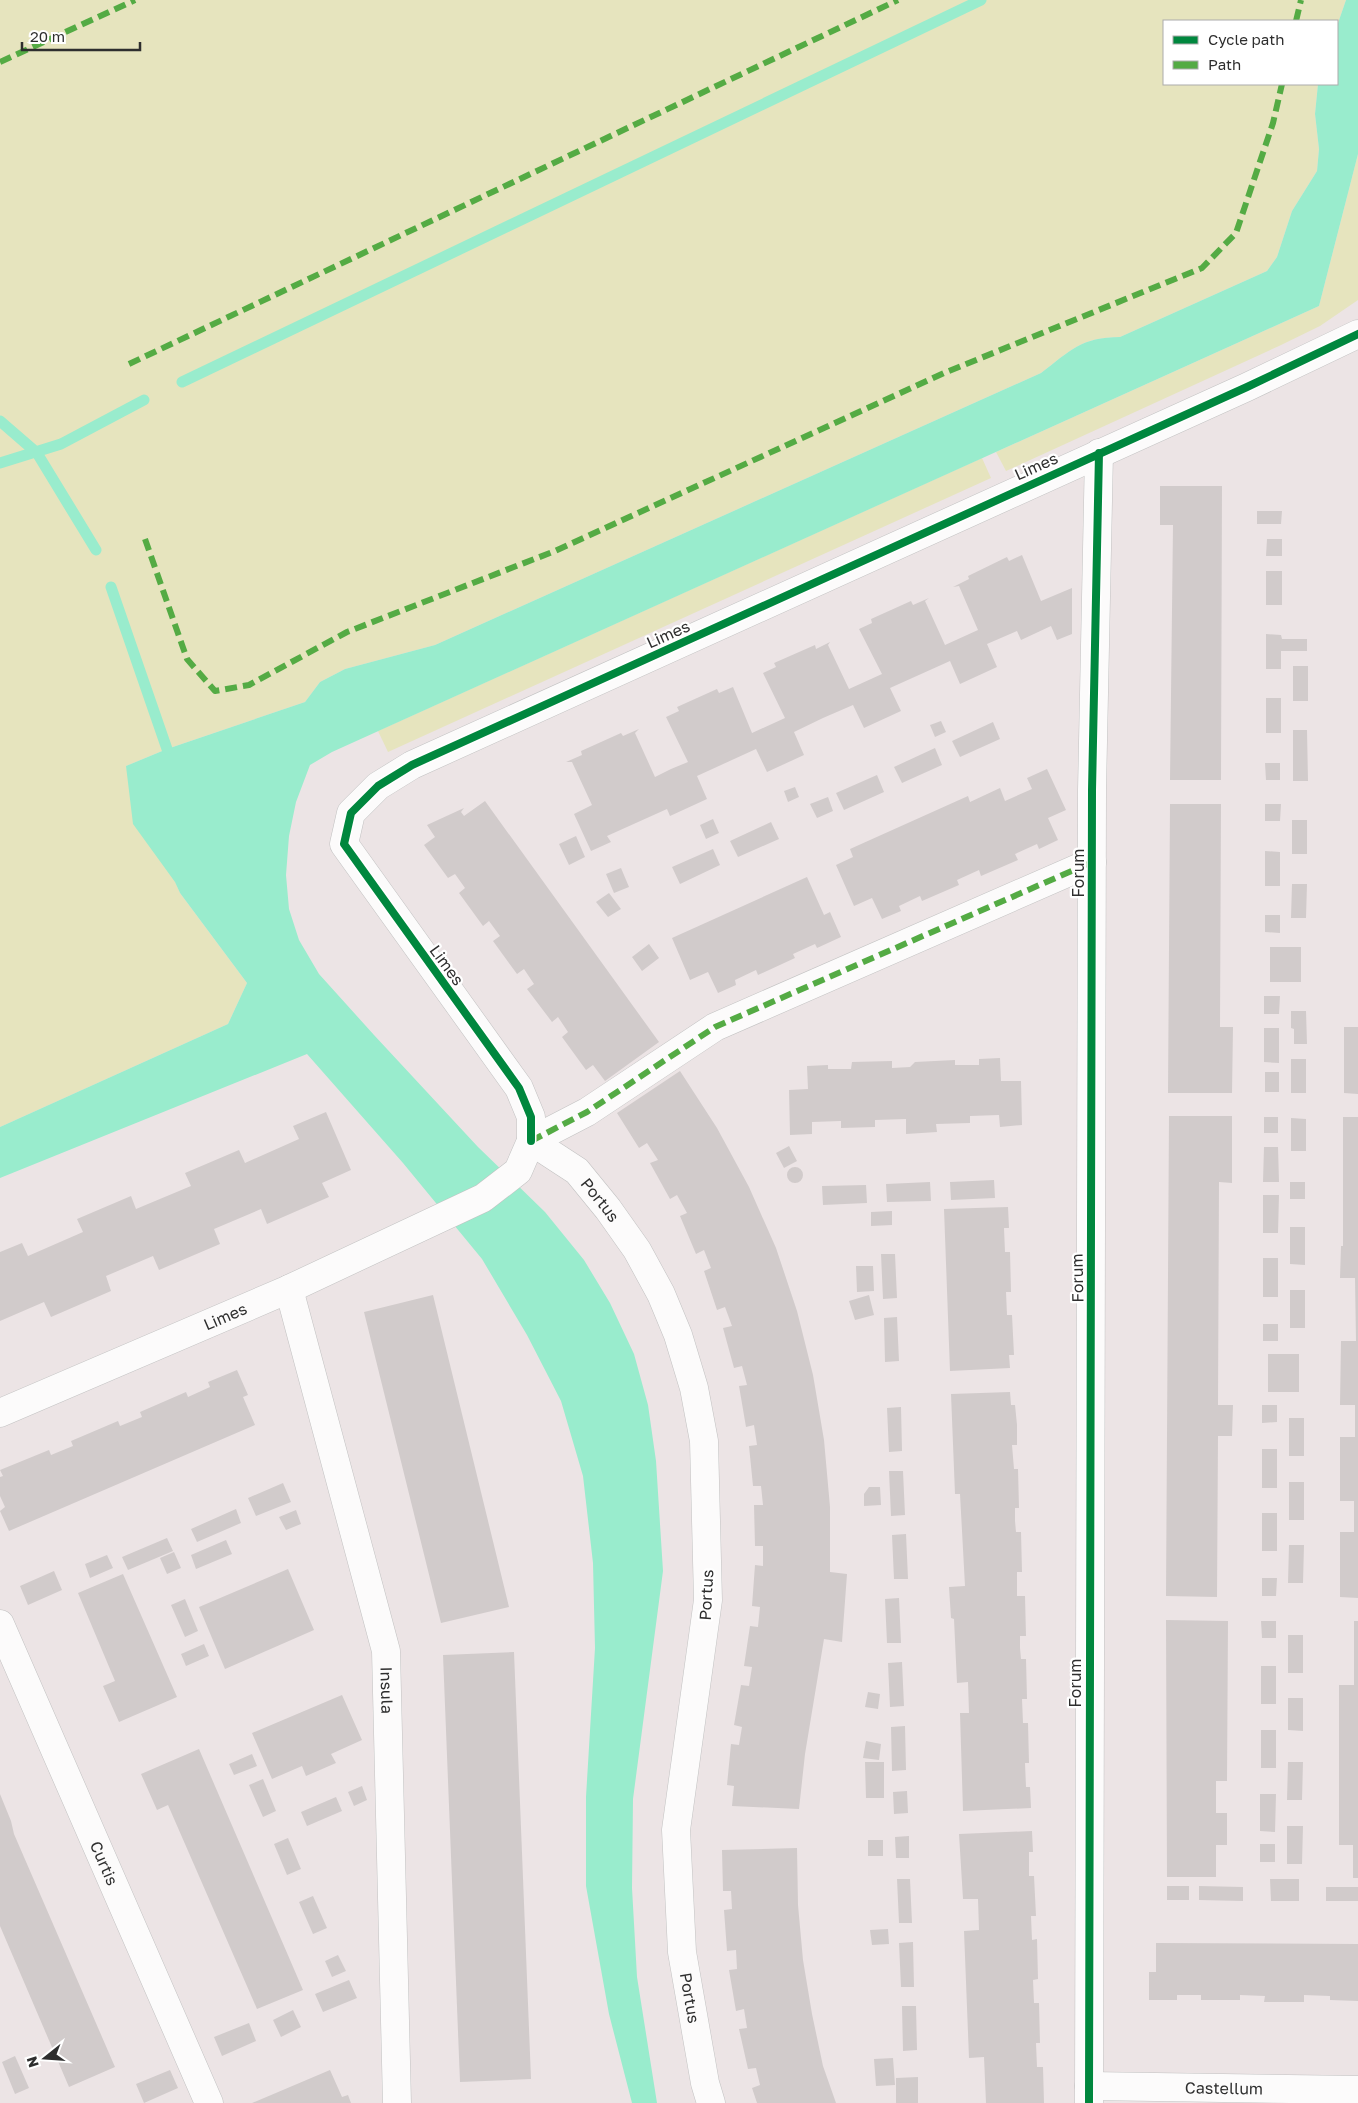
<svg xmlns="http://www.w3.org/2000/svg" width="1358" height="2103" font-family="'Golos Text',sans-serif">
<rect width="100%" height="100%" fill="#ece4e5"/>
<!-- green -->
<path fill="#e6e4be" d="M0 0H1346L1337 26V21H1164V84H1318L1315 114 1319 149 1317 171 1292 211 1277 257 1267 271 1120 337C1081 337 1070 351 1041 373L435 645 345 669 320 682 305 702 167 749 126 766 180 893 247 983 228 1024 0 1127Z
M1358 154V300L1320 326 1279 346 1006 471 996 452 1319 306Z
M982 458 991 478 388 752 378 731Z"/>
<!-- water -->
<path fill="#99eccd" d="M1346 0H1358V154L1319 306 332 752 310 765 296 802 289 836 286 875 289 909 299 940 319 974 374 1035 478 1147 545 1212 584 1260 610 1303 634 1354 648 1405 656 1461 663 1571 633 1799 632 1888 637 1977 657 2103H632L609 2014 586 1886V1797L595 1648 593 1563 583 1476 561 1401 527 1335 482 1259 403 1163 307 1054 0 1178V1127L228 1024 247 983 180 893 175 882 133 824 126 766 167 749 305 702 320 682 345 669 435 645 1041 373C1070 351 1081 337 1120 337L1267 271 1277 257 1292 211 1317 171 1319 149 1315 114 1318 84H1337V26Z"/>
<g fill="none" stroke-linecap="round" stroke-linejoin="round">
<!-- stream -->
<path stroke="#99eccd" stroke-width="11" d="M182 382 981 0
M0 421 37 453 96 550
M0 463 61 444 144 400
M111 587 167 749"/>
</g>
<!-- building -->
<path fill="#d1cbcb" d="M1160 486H1222L1221 780H1170L1173 525H1160Z
M1257 511H1282L1281 524H1257Z
M1267 539H1282V556H1266Z
M1022 555 1041 601 1072 588V634L1057 640 1051 626 1021 640 1017 631 987 644 997 667 960 684 950 661 890 688 901 711 864 728 853 705 823 718 794 732 804 755 767 772 756 749 697 776 707 799 670 816 667 809 607 836 611 842 591 851 574 814 592 805 572 762H566L582 755 581 751 621 733 623 736 639 729 635 733 655 777 671 769 688 762 666 717 679 711 677 707 717 689 719 693 733 687 752 733 785 718 763 673 776 667 774 663 815 645 816 649 830 642 828 645 849 689 882 674 859 629 872 623 871 619 911 601 913 605 929 598 925 601 945 645 978 630 959 586 953 587 969 579 968 576 1007 557 1009 561Z
M1266 571H1282V605H1266Z
M1266 634 1281 635 1282 639H1307V651H1281V669H1266Z
M1293 666H1308V701H1293Z
M1266 698H1281V733H1266Z
M941 721 946 732 935 737 930 725Z
M993 722 1000 739 960 757 952 741Z
M1293 730H1307L1308 781H1293Z
M935 748 942 765 902 783 894 767Z
M1265 763H1280V780H1266Z
M1047 769 1066 810 1048 818 1058 840 1039 849 1037 844 1015 854 1018 860 981 876 979 870 957 880 959 885 922 901 920 896 899 906 901 911 882 919 872 898 854 906 836 865 853 857 850 849 968 796 970 802 1000 788 1005 801 1032 789 1027 778Z
M877 775 884 792 844 810 836 793Z
M795 787 799 797 788 802 784 791Z
M828 797 833 811 817 818 810 804Z
M485 801 659 1042 605 1081 593 1065 586 1070 562 1037 568 1032 558 1017 552 1022 527 989 534 984 524 969 517 974 493 941 500 936 489 921 483 926 459 893 465 888 455 874 448 878 424 845 435 837 427 825 464 808 461 812 464 816Z
M1170 804H1221L1220 1027H1233L1232 1093H1168Z
M1265 804H1281L1280 821H1265Z
M713 819 719 833 706 839 700 825Z
M1292 820H1307V854H1292Z
M771 822 779 839 738 857 730 841Z
M576 836 585 857 569 865 559 844Z
M713 849 720 865 680 884 672 867Z
M1265 851 1280 852V886H1265Z
M621 868 629 887 614 893 606 874Z
M807 877 824 915 830 912 841 937 817 948 815 944 793 954 795 958 758 975 756 970 735 980 736 985 718 993 708 972 690 980 672 938Z
M1292 884H1307L1306 918H1291Z
M609 893 621 909 608 917 596 902Z
M1265 915H1280V933L1265 932Z
M649 944 659 958 642 971 632 957Z
M1270 947H1301V982H1270Z
M1264 996H1280L1279 1014H1264Z
M1291 1011H1306L1307 1044H1294V1029L1291 1028Z
M1344 1027H1358V1094L1344 1093Z
M1264 1028H1279V1063L1264 1062Z
M1000 1058 1001 1081H1021L1022 1125 1000 1127 999 1115 970 1116V1123L936 1124 937 1132 906 1134V1119L875 1120V1127L841 1128V1121L812 1122V1134L790 1135 789 1090 808 1089 807 1066 828 1065V1069H851L852 1062 892 1061V1068L910 1067 915 1062 955 1060V1065H979V1059Z
M1291 1059H1306V1093H1291Z
M680 1071 717 1128 749 1187 776 1248 797 1311 813 1375 824 1440 830 1507V1572L847 1574 842 1642 824 1639 805 1754 799 1809 732 1806 734 1786 727 1785 731 1744 739 1745 742 1727 734 1725 741 1685 749 1686 752 1667 744 1666 750 1626 758 1627 760 1607 752 1606 755 1565 763 1566V1546H755L754 1505H763L761 1486H753L749 1446 757 1445 754 1425 746 1427 739 1386 747 1385 742 1366 734 1368 723 1328 732 1326 725 1307 717 1310 704 1271 711 1268 704 1250 696 1254 680 1216 687 1213 677 1195 670 1199 650 1163 658 1160 647 1143 639 1148 617 1113Z
M1265 1072H1279V1092H1265Z
M326 1112 351 1170 322 1183 329 1197 267 1224 261 1209 214 1229 220 1244 159 1270 153 1256 106 1276 111 1291 51 1317 44 1302 0 1321V1252L22 1243 28 1256 83 1232 77 1219 131 1196 136 1209 191 1186 185 1173 239 1150 245 1163 299 1139 293 1126Z
M1169 1116H1232V1183L1219 1182 1218 1405H1233L1232 1436H1218L1217 1597 1166 1596Z
M1264 1117H1278V1133H1264Z
M1343 1117H1358V1598L1340 1597V1532H1354V1501H1340V1437H1355V1405H1340L1341 1341H1356L1355 1278H1340L1341 1246H1343Z
M1291 1118 1306 1119V1151H1291Z
M789 1146 797 1161 784 1168 776 1153Z
M1264 1147H1278L1279 1182H1263Z
M787 1175a8 8 0 1 1 16 0a8 8 0 1 1-16 0Z
M994 1180 995 1198 951 1200 950 1182Z
M930 1182 931 1201 887 1202 886 1184Z
M1290 1182H1305V1199H1290Z
M866 1185 867 1203 823 1205 822 1186Z
M1263 1195H1279L1278 1233H1263Z
M1008 1207 1009 1228H1004L1005 1252H1010L1011 1292H1006L1007 1315H1012L1014 1355H1009L1010 1368 950 1371 944 1209Z
M892 1211V1225L871 1226V1212Z
M1290 1227H1305V1265L1290 1264Z
M881 1254H895L897 1298 883 1299Z
M1263 1258H1278V1297H1263Z
M856 1266H873L874 1291 857 1292Z
M1290 1290H1305V1328H1290Z
M433 1295 509 1607 441 1623 364 1312Z
M869 1295 874 1315 855 1320 849 1301Z
M897 1317 899 1361 885 1362 884 1318Z
M1263 1324H1278V1341H1263Z
M1268 1354H1299V1392H1268Z
M237 1370 248 1395 243 1397 255 1425 9 1531 0 1511 5 1507 0 1496V1477L3 1476 0 1470 49 1450 51 1455 73 1446 71 1441 118 1421 120 1426 142 1417 140 1412 186 1392 188 1397 210 1387 208 1382Z
M1010 1392 1011 1405H1015L1017 1425V1445H1012L1014 1469H1018L1019 1508H1015V1521L1016 1532H1021L1022 1572H1017V1596H1025L1026 1636H1020V1648L1021 1659H1026L1027 1699H1022L1023 1723H1028L1029 1763H1025L1026 1787H1030L1031 1808 963 1811 960 1713H969L968 1682 957 1683 954 1619 951 1618 949 1587 965 1586 960 1494H955L951 1394Z
M1262 1405H1277V1422L1262 1423Z
M901 1407 902 1451 889 1452 887 1408Z
M1289 1418H1304V1456H1289Z
M1262 1449H1277V1488H1262Z
M889 1471H903L905 1515 891 1516Z
M1289 1482H1304V1520H1289Z
M283 1483 291 1502 256 1516 248 1498Z
M869 1487H880L881 1505 864 1506V1494Z
M236 1509 241 1523 197 1542 191 1529Z
M296 1510 301 1524 286 1530 279 1517Z
M1262 1513H1277V1551H1262Z
M906 1534 908 1579H894L892 1535Z
M167 1538 173 1551 128 1570 122 1557Z
M226 1540 232 1554 196 1569 191 1555Z
M1289 1545H1304L1303 1583H1288Z
M174 1552 181 1568 167 1574 160 1558Z
M107 1555 113 1568 90 1578 85 1564Z
M288 1569 314 1630 225 1669 199 1607Z
M54 1571 62 1590 28 1605 20 1586Z
M123 1574 177 1697 119 1722 103 1686 115 1681 78 1593Z
M1262 1578H1277L1276 1596H1262Z
M899 1598 901 1643H887L885 1599Z
M185 1599 198 1631 185 1637 171 1605Z
M1166 1620 1228 1621 1227 1781H1216V1813H1227V1845H1216V1877H1167Z
M1261 1621H1276V1638H1262Z
M1354 1621H1358V1878H1353V1845H1339V1685H1354Z
M1288 1635H1303V1673H1288Z
M204 1644 209 1656 186 1666 181 1654Z
M514 1652 531 2079 460 2082 443 1655Z
M902 1662 904 1706 890 1707 888 1663Z
M1261 1666H1276V1704H1261Z
M868 1692 880 1694 878 1709 865 1707Z
M342 1695 362 1740 331 1754 336 1763 306 1776 302 1766 272 1779 252 1733Z
M1288 1698H1303V1731L1288 1730Z
M905 1726 906 1770 892 1771 891 1727Z
M1261 1730H1276V1768H1261Z
M866 1741 881 1744 879 1760 863 1758Z
M199 1749 303 1990 257 2009 168 1805 157 1810 141 1774Z
M252 1754 257 1766 234 1775 229 1764Z
M865 1762H884V1798H866Z
M1288 1762H1303L1302 1800H1287Z
M263 1779 276 1811 263 1817 249 1785Z
M362 1786 367 1800 354 1806 348 1792Z
M907 1791 908 1813 894 1814 893 1792Z
M0 1794 11 1821 14 1834 115 2067 69 2087 0 1926Z
M1260 1794H1276L1275 1832 1260 1831Z
M336 1797 342 1811 307 1826 301 1812Z
M1287 1826H1303L1302 1864H1287Z
M1032 1831 1033 1852H1029V1876H1034L1036 1916H1031L1032 1940 1037 1939 1038 1979 1033 1980 1034 2003H1039L1040 2043H1036L1037 2067H1043L1044 2103H986L984 2057 969 2058 964 1931 979 1930 978 1899H963L959 1834Z
M909 1836V1858H896L895 1837Z
M288 1838 301 1869 287 1875 274 1844Z
M868 1840H883V1856H868Z
M1260 1844H1275V1862H1260Z
M797 1848 798 1905 803 1960 812 2014 823 2066 836 2103H757L752 2088 760 2085 756 2068 748 2069 739 2029 747 2028 744 2009 736 2011 729 1970 737 1969 736 1950 727 1951 724 1910 732 1909 731 1891H723L722 1850Z
M897 1879H910L912 1923H899Z
M1270 1879H1299V1901H1271Z
M1167 1886H1189V1900H1167Z
M1199 1886 1243 1887V1901L1199 1900Z
M1326 1887H1358V1901H1326Z
M313 1896 327 1928 313 1934 299 1902Z
M888 1929 889 1944 872 1945 870 1930Z
M913 1942 914 1987H901L899 1943Z
M1156 1943 1358 1944V2001L1330 2000V1996L1304 1995V2002H1264L1265 1996 1240 1995V2000H1201V1995H1177V2000H1149V1972H1156Z
M338 1955 346 1971 332 1977 325 1961Z
M349 1980 357 1998 323 2012 315 1994Z
M902 2006H916L917 2050 903 2051Z
M293 2010 301 2027 281 2037 273 2020Z
M249 2023 256 2041 222 2056 214 2037Z
M15 2056 29 2088 15 2094 2 2062Z
M893 2058 895 2085 876 2086 874 2059Z
M170 2070 178 2088 144 2103 136 2084Z
M330 2070 342 2097 348 2095 351 2103H252Z
M918 2077V2103H896V2078Z"/>
<g fill="none" stroke-linecap="round" stroke-linejoin="round">
<defs>
<g id="minor">
<path id="s1" d="M531 1141 577 1171 608 1209 637 1250 661 1294 678 1335 694 1388 704 1441 708 1600 676 1830 682 1952 705 2083 711 2103"/>
<path d="M531 1141 587 1112 715 1027 1092 862"/>
<path id="s2" d="M289 1289 386 1651 397 2103"/>
<path id="s3" d="M0 1413 289 1289 483 1198 518 1171 531 1141V1117L519 1088 344 844 351 813 378 786 412 765 1247 387 1358 334"/>
<path id="s4" d="M0 1624 209 2103"/>
<path id="s5" d="M1089 2086 1358 2090"/>
<path d="M1089 2103 1092 790 1099 453"/>
</g>
</defs>
<!-- minor casing -->
<use href="#minor" stroke="#c2c2c2" stroke-width="29"/>
<!-- minor -->
<use href="#minor" stroke="#fcfbfb" stroke-width="28"/>
<!-- quiet -->
<path stroke="#54ab44" stroke-width="6" stroke-dasharray="12 6" stroke-linecap="butt" d="M1296 21 1301 0
M0 62 135 0
M129 364 898 0
M145 539 187 659 215 691 249 685 347 632 555 551 944 373 1202 268 1236 233 1273 123 1282 84
M531 1141 587 1112 715 1027 1092 862"/>
<defs>
<path id="cycleway" d="M531 1141V1117L519 1088 344 844 351 813 378 786 412 765 1247 387 1358 334
M1089 2103 1092 790 1099 453"/>
</defs>
<!-- cycleway casing -->
<use href="#cycleway" stroke="#fff" stroke-width="11"/>
<!-- cycleway -->
<use href="#cycleway" stroke="#00873e" stroke-width="8"/>
</g>
<g text-anchor="middle" stroke-width="4.5" stroke-linejoin="round" paint-order="stroke">
<!-- street labels -->
<g font-size="16" fill="#2e2e2e" stroke="#fff">
<text transform="translate(1036 466) rotate(-24)" y="6">Limes</text>
<text transform="translate(668 634) rotate(-24)" y="6">Limes</text>
<text transform="translate(1078 873) rotate(-90)" y="6">Forum</text>
<text transform="translate(447 965) rotate(54)" y="6">Limes</text>
<text dy="6" stroke="none"><textPath href="#s1" startOffset="92">Portus</textPath></text>
<text transform="translate(1077 1278) rotate(-91)" y="6">Forum</text>
<text dy="6" stroke="none"><textPath href="#s3" startOffset="245">Limes</textPath></text>
<text transform="translate(706 1595) rotate(-87)" y="6">Portus</text>
<text transform="translate(1075 1683) rotate(-90)" y="6">Forum</text>
<text dy="6" stroke="none"><textPath href="#s2" startOffset="414">Insula</textPath></text>
<text dy="6" stroke="none"><textPath href="#s4" startOffset="261">Curtis</textPath></text>
<text dy="6" stroke="none"><textPath href="#s1" startOffset="918">Portus</textPath></text>
<text dy="6" stroke="none"><textPath href="#s5" startOffset="135">Castellum</textPath></text>
</g>
</g>
<!-- legend -->
<rect x="1163" y="20" width="175" height="65" fill="#ffffff" stroke="#ababab"/>
<rect x="1173" y="36" width="25" height="8" fill="#00873e" stroke="#ababab"/>
<text x="1208" y="45" font-size="15" fill="#2e2e2e">Cycle path</text>
<rect x="1173" y="61" width="25" height="8" fill="#54ab44" stroke="#ababab"/>
<text x="1208" y="70" font-size="15" fill="#2e2e2e">Path</text>
<!-- north arrow -->
<g transform="translate(45 2058) rotate(253)" stroke="#ffffff" stroke-width="4" paint-order="stroke">
<path d="M0-4L9 19L0 12L-9 19Z" fill="#2e2e2e"/>
<text y="-8" font-size="14" font-weight="bold" text-anchor="middle" fill="#2e2e2e">N</text>
</g>
<!-- scale -->
<path d="M22 42v8h118v-8" fill="none" stroke="#2e2e2e" stroke-width="2.5"/>
<text x="30" y="42" font-size="15" fill="#2e2e2e" stroke="#ffffff" stroke-width="4" paint-order="stroke">20 m</text>
</svg>
